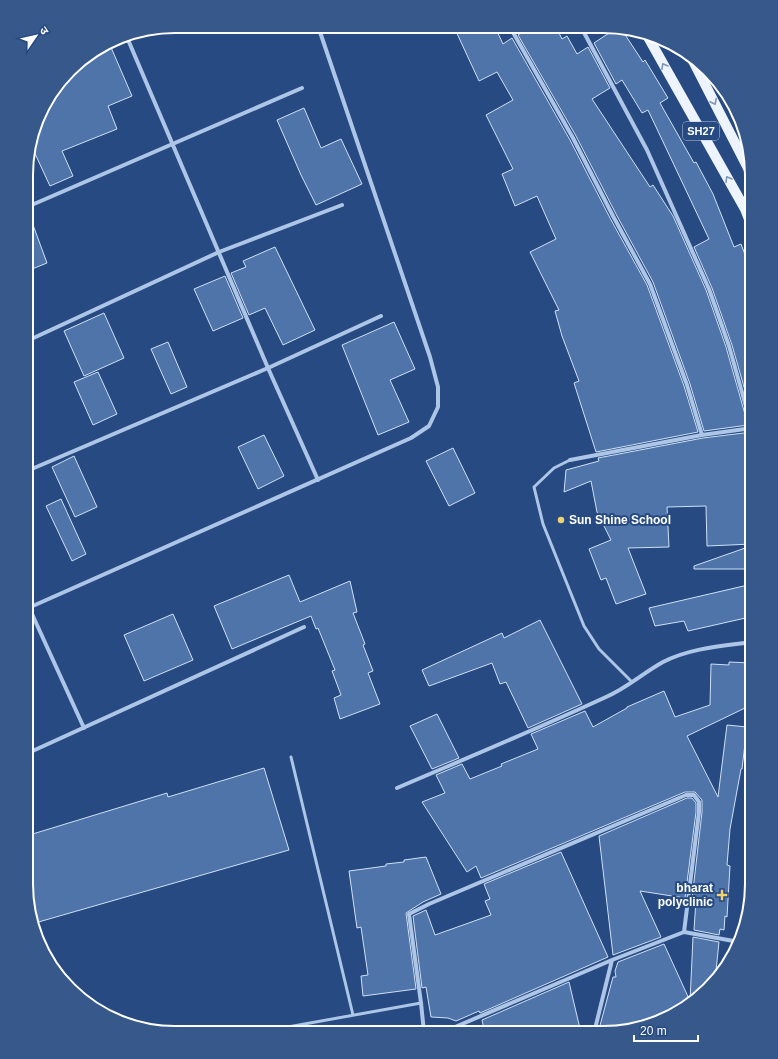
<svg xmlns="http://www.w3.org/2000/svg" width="778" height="1059" font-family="Arial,'Noto Sans Devanagari',sans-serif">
<rect width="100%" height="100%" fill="#264a81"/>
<!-- building -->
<path fill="#4e74a9" stroke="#d0e0f5" d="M454 27H495L503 44 512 38 570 140 610 218 647 285 684 386 698 432 596 452 574 383 579 381 562 336 555 311 559 310 530 252 556 239 537 196 515 206 502 174 513 169 486 115 513 100 497 72 479 81Z
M531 27H556L562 39 567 36 577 54 588 47 610 88 592 99 650 187 653 185 673 216 706 290 726 347 748 425 704 431 690 384 653 282 616 214 576 136 518 35Z
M618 27H620L643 62 645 60 668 98 660 103 694 163 696 162 713 194 734 247 741 244 752 273V415L732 345 712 288 694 247 709 239 648 110 642 113 622 80 616 84 594 43Z
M110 45 132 96 108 106 117 129 62 151 73 176 50 186 31 145 46 101 77 63Z
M304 108 321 148 341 139 362 184 316 205 301 175 277 120Z
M27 214H29L47 263 27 271Z
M275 247 315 330 283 345 265 308 249 315 231 273 246 267 243 261Z
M225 276 243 318 213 331 194 289Z
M104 313 124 358 84 376 64 331Z
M394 322 415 369 390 380 409 422 378 435 342 345Z
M168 342 187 387 171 394 151 349Z
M98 372 117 414 93 425 74 382Z
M752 432V544L707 546 706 506 667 507 669 547 628 548 646 594 616 604 606 578 601 580 589 549 611 540 597 512 591 481 564 492 566 470 599 461 598 458 703 438Z
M264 435 284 476 258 489 238 447Z
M453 448 475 493 449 506 426 461Z
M74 456 97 507 75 517 52 467Z
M61 499 86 554 72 561 46 506Z
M748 547V569H694V566Z
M289 575 300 602 350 581 357 612 353 613 365 644 363 645 373 671 368 673 380 704 340 719 334 698 341 695 332 671 335 670 318 628 316 629 311 616 232 649 214 606Z
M748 585V589H751L750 617 688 631 684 621 655 626 649 608Z
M173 614 193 660 144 681 124 635Z
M540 620 582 704 528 728 506 682 500 684 492 663 429 686 422 670 502 633 504 638Z
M729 662 751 663 745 708 687 736 718 797 727 725 747 727 742 769H741L730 829 727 865 730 866 727 917 725 916 724 930 720 929 719 935 694 930 696 900 692 899 702 812V800L695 792H685L481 878 476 866 467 872 422 802 445 793 436 775 462 764 470 779 502 766 501 764 538 749 531 734 585 711 593 727 627 708V707L664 691 675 717 710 705 711 664 729 665Z
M437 714 459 758 432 769 410 726Z
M264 768 289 850 35 923 26 884V836L167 793 168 797Z
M687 798H692L696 803V812L685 898 640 891 661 937 613 955 599 836Z
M561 852 608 957 480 1013 479 1011 456 1021 448 1018 431 1017 426 987 422 988 413 916 426 910 435 935 491 915 485 901 490 899 484 884Z
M426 857 441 894 423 902 406 913 416 989 363 996 361 976 368 975 361 927 357 928 349 871 386 866V864L404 862V860Z
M693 937 719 942 715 980 701 996 669 1017 603 1033H598L613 977H616L615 971 618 962 664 944 690 1001Z
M569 982 581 1033H485L482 1020Z"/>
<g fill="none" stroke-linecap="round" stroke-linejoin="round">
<!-- lane -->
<path stroke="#adc5e6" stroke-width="3" d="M570 460 554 468 534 487 543 524 584 626 599 649 632 682
M291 757 353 1015
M260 1032 421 1003"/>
<!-- street -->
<path stroke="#adc5e6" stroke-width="4" d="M510 27 573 138 613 216 650 284 687 385 702 435
M581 27 647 150 709 289 729 346 752 428
M126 35 268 368 318 480
M27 207 302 88
M27 341 219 252 342 205
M570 460 702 435 752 428
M27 471 268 368 381 316
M27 603 84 728
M26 609 411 438 429 426 438 407V387L430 357 318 26
M26 754 304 627
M397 788C467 758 537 729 606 697 627 688 643 673 663 662 690 648 722 646 752 642
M424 1032 421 1003 409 914 429 904 686 795H694L699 802V812L684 932
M441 1033 612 960 684 932 739 942
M594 1033 612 960"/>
<!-- primary -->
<path stroke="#eef4fd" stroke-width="10" d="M648 37 745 209 752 227
M690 55 752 176"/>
</g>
<!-- one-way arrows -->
<defs><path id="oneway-chevron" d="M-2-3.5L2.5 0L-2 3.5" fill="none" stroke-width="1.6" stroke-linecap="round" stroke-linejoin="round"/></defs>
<g stroke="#8096b9">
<use href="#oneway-chevron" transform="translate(664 66) rotate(-120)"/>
<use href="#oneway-chevron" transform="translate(714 102) rotate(63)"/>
<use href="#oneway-chevron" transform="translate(728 179) rotate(-120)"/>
</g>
<!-- markers -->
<g fill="#efd072" stroke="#264a81" stroke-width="1.5">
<circle cx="561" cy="520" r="4"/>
<path d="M720 889h4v4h4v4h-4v4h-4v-4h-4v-4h4z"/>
</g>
<g text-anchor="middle" stroke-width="4" stroke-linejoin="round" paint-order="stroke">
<!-- shield labels -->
<rect fill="#264a81" stroke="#bec9d9" stroke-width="1" x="683" y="122" width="36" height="18" rx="3"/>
<g font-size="11" font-weight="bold" fill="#fff">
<text x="701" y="135">SH27</text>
</g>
<!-- poi labels -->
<g font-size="12" font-weight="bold" fill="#fff" stroke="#264a81" text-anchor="start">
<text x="569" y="524">Sun Shine School</text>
<text x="713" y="892" text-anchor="end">bharat<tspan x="713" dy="14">polyclinic</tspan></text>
</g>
</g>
<!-- crop -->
<path d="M0 0H778V1059H0ZM175 33H603A142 142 0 0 1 745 175V884A142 142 0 0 1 603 1026H175A142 142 0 0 1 33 884V175A142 142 0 0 1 175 33Z" fill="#37588b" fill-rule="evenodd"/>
<path fill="none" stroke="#fff" stroke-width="2" d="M175 33H603A142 142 0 0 1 745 175V884A142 142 0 0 1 603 1026H175A142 142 0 0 1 33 884V175A142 142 0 0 1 175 33Z"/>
<!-- north arrow -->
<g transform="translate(36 36) rotate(56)" stroke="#264a81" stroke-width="3" paint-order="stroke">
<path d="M0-3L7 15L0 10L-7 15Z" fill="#ffffff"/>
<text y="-6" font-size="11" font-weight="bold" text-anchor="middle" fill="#ffffff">उ</text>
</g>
<!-- scale -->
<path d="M634 1035v6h64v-6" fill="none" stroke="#ffffff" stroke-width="2"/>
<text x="640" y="1035" font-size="12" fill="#ffffff" stroke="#264a81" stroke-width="3" paint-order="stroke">20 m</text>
</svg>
